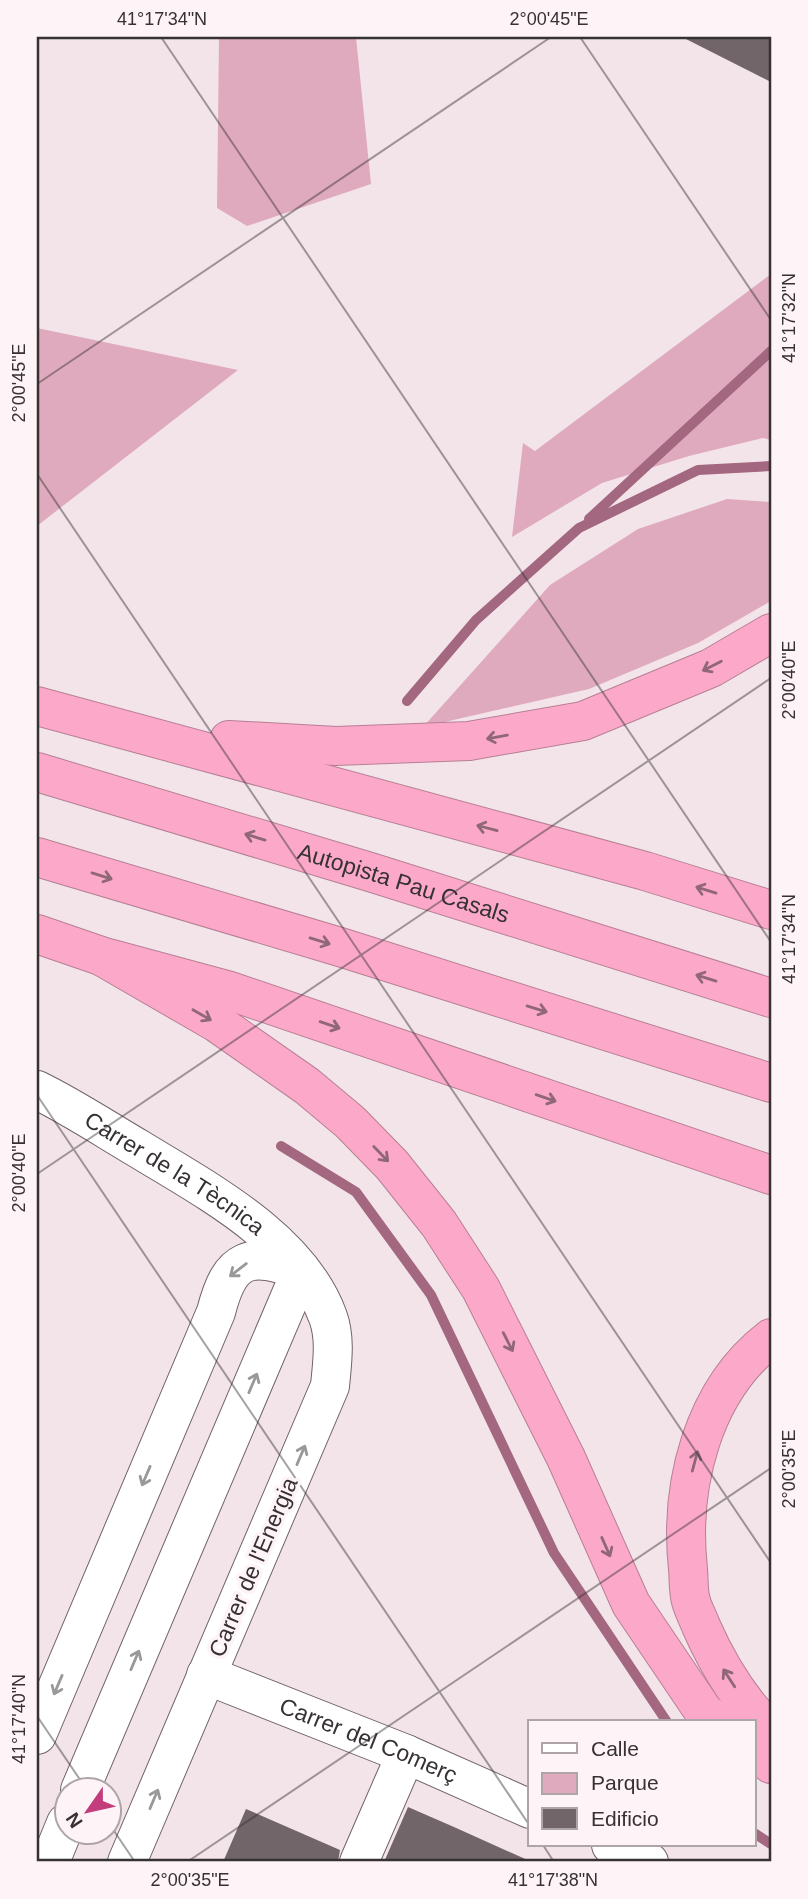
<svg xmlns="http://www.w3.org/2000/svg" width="808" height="1899" font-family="Arial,sans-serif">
<rect width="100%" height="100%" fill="#f3e4e9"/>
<!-- green -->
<path fill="#e0aabe" d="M219 37H356L371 184 247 226 217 208Z
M771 274V440L763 438 689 456 602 483 512 537 523 443 535 451Z
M37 328 238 370 37 526Z
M727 499 771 502V601L698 643 589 689 423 727 550 585 638 529Z"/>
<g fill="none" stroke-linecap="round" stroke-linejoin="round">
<!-- stream -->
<path stroke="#a3677f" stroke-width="10" d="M589 519 771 351
M407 701 476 620 579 528 698 470 771 466
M281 1146 356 1192 431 1295 554 1553 667 1722
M754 1833 771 1844"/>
</g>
<!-- building -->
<path fill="#716569" d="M682 37H771V82Z
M408 1807 454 1827 532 1862H384Z
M246 1809 340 1850 338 1862H223Z"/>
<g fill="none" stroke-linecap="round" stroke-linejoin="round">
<defs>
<g id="minor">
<path id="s1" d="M37 1090C72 1107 105 1129 139 1149 206 1190 300 1239 328 1317 336 1339 332 1364 330 1386L127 1862"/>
<path id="s2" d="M206 1675 406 1754 530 1809"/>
<path d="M37 1735 216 1312C230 1257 249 1251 301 1271"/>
<path d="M80 1790 301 1271"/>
<path d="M611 1845 649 1862"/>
<path d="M50 1862 66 1823"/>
<path d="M359 1862 406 1754"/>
</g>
<g id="highway">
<path d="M37 706 645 871 771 910"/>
<path d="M229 740 336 746 469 741 583 721 711 668 771 633"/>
<path id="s3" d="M37 772 370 872 771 998"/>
<path d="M37 857 340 947 771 1083"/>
<path d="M37 934 101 956 227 990 771 1175"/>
<path d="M101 956 217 1023 307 1086 350 1122 392 1165 439 1224 481 1289 566 1458 631 1604 704 1712 717 1722"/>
<path d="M771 1338C702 1391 679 1486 688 1569 689 1579 688 1591 691 1601 693 1609 698 1618 701 1626 718 1665 740 1701 771 1732"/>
<path d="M754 1750 771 1764"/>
</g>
</defs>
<!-- minor casing -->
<use href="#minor" stroke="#6f6367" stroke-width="40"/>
<!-- highway casing -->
<use href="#highway" stroke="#b77f94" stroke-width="40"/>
<!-- minor -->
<use href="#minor" stroke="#fff" stroke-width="38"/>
<!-- highway -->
<use href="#highway" stroke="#fca9c9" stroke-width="38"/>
</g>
<!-- one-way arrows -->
<defs><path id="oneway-shaft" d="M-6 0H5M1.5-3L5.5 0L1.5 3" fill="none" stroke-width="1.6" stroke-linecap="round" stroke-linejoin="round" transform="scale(1.75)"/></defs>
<g stroke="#8f6776">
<use href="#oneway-shaft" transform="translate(712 666) rotate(153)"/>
<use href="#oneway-shaft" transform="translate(497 737) rotate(170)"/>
<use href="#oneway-shaft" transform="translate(487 828) rotate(-165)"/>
<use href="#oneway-shaft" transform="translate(255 837) rotate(-163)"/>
<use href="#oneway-shaft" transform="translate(102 876) rotate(17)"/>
<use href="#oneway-shaft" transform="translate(706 890) rotate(-163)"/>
<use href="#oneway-shaft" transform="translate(320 941) rotate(17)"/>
<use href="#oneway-shaft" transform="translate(706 978) rotate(-163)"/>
<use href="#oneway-shaft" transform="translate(537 1009) rotate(17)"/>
<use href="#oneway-shaft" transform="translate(202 1015) rotate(30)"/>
<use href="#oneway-shaft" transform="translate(330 1025) rotate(19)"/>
<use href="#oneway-shaft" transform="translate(546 1098) rotate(19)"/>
<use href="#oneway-shaft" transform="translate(381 1154) rotate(46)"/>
<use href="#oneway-shaft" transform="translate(508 1342) rotate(63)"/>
<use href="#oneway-shaft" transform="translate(695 1461) rotate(-75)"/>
<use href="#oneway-shaft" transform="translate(606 1547) rotate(66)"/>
<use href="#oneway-shaft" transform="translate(729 1678) rotate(-123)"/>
</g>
<g stroke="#9a9899">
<use href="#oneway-shaft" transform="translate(238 1270) rotate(142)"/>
<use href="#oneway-shaft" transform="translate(253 1383) rotate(-67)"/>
<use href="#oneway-shaft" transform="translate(301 1455) rotate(-67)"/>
<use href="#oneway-shaft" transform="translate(146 1476) rotate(113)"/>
<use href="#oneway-shaft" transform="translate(135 1660) rotate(-67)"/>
<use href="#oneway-shaft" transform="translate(58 1685) rotate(113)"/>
<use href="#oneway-shaft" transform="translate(154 1799) rotate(-67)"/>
</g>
<!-- ticks -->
<path fill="none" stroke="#363133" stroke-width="2" stroke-opacity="0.45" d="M161 37 771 942M580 37 771 320M37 384 551 37M37 474 771 1563M37 1095 530 1826M37 1174 771 678M37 1716 87 1790M108 1822 135 1862M543 1845 554 1862M187 1862 771 1468"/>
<g text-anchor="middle" stroke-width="7" stroke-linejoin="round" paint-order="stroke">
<!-- street labels -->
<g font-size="23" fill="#363133" stroke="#fef3f6">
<text dy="8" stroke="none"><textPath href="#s3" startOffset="383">Autopista Pau Casals</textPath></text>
<text dy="8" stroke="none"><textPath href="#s1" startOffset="161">Carrer de la Tècnica</textPath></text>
<text transform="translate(253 1567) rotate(-67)" y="8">Carrer de l'Energia</text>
<text dy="8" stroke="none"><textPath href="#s2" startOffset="175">Carrer del Comerç</textPath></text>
</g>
</g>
<!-- border -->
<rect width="808" height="1899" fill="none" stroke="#fef3f6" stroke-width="77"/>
<!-- legend -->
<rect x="528" y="1720" width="228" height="126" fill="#fef3f6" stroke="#aea5a8" stroke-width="2"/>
<rect x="542" y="1743" width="35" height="10" fill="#ffffff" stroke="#aea5a8" stroke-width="2"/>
<text x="591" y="1756" font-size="21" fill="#363133">Calle</text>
<rect x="542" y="1773" width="35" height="21" fill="#e0aabe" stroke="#aea5a8" stroke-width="2"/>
<text x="591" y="1790" font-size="21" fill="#363133">Parque</text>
<rect x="542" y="1808" width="35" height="21" fill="#716569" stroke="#aea5a8" stroke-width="2"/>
<text x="591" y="1826" font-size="21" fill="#363133">Edificio</text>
<!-- north arrow -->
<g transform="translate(88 1811) rotate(236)"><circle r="33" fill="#fef3f6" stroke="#aea5a8" stroke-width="2"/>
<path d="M0-5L12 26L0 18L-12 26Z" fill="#c33d7d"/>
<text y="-10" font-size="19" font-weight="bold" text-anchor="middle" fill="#363133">N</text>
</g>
<rect x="38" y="38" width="732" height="1822" fill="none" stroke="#363133" stroke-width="2.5"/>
<g font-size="18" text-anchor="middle" fill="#363133">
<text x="162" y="25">41°17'34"N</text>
<text x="549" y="25">2°00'45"E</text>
<text transform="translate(789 318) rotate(-90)" y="6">41°17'32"N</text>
<text transform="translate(19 383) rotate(-90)" y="6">2°00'45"E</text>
<text transform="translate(789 680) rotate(-90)" y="6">2°00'40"E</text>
<text transform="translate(789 939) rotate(-90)" y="6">41°17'34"N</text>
<text transform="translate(19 1173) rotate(-90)" y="6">2°00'40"E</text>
<text transform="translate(789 1469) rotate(-90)" y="6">2°00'35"E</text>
<text transform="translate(19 1719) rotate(-90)" y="6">41°17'40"N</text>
<text x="190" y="1886">2°00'35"E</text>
<text x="553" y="1886">41°17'38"N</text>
</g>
</svg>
